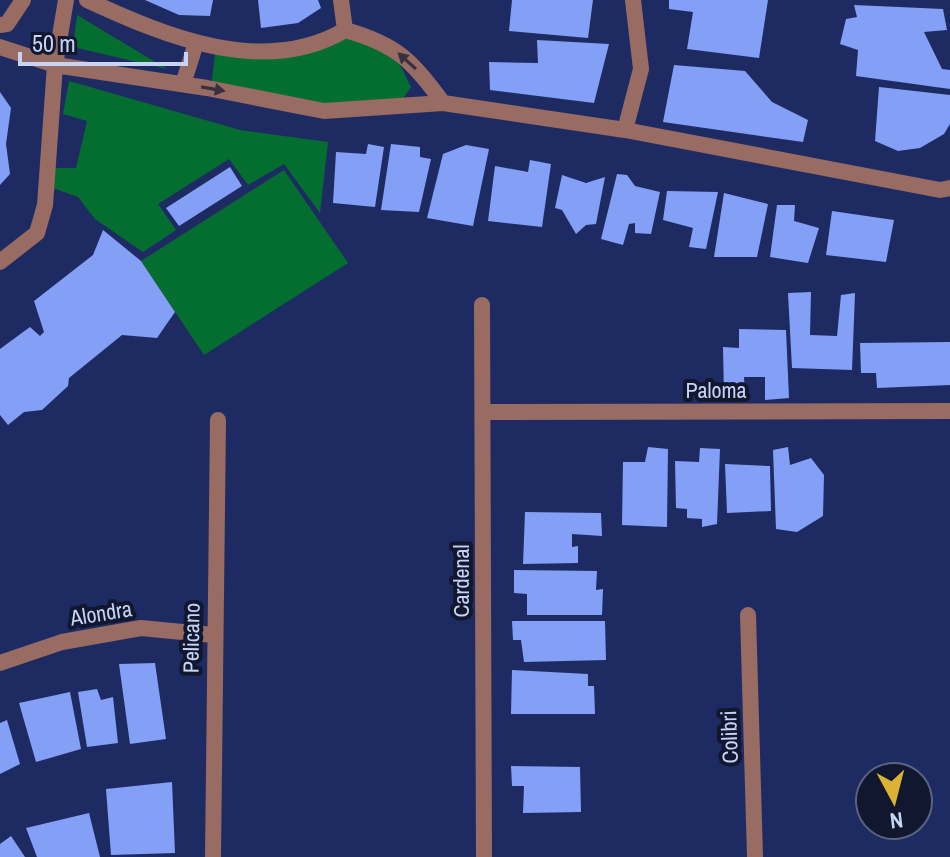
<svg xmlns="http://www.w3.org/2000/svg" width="950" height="857" font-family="'Archivo Narrow',sans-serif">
<rect width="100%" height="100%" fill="#1e2b62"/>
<!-- green -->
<path fill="#046e31" d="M77 15 167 69 73 47Z
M345 28 398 61 411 87 399 104 316 110 211 88 215 54 267 51Z
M69 81 240 130 328 142 320 213 284 164 248 185 229 159 158 204 176 230 143 252 95 219 78 197 53 188 52 168H76L87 121 63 114Z
M284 170 348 263 204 355 141 261Z"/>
<!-- building -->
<path fill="#849ff6" d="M145 0H213L210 16 179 15Z
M258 0H318L321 8 298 23 261 28Z
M512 0H593L588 38 509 31Z
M669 0H768L759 58 687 49 693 12 669 9Z
M854 5 943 9 947 30 924 32 942 69 950 70V89L856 76 858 50 840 44 846 19 857 17Z
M537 40 609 44 594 103 490 90 489 62 538 63Z
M674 65 745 71 772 102 808 120 803 142 663 122Z
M879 87 950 95V124L944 134 920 148 898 151 875 141Z
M0 92 11 108 6 144 10 174 0 185Z
M368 144 384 147 375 207 333 203 336 152 366 154Z
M391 144 420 147V157L431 159 419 212 381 210Z
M466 145 489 149 473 226 427 218 443 154Z
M530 160 551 164 542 227 488 221 495 166 528 172Z
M230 167 242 186 179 226 166 208Z
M617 174 627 175 635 186 660 192 651 234 635 233V223L629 224 623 245 601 239Z
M562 175 586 183 605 177 596 224 586 225 576 234 562 210 555 208Z
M667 191 718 192 706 249 689 247 693 228 663 220Z
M724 193 768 204 757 257H714Z
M777 205H795L794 221 819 228 808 263 770 257Z
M832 211 894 220 886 262 826 255Z
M103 230 141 261 175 312 157 338 122 335 69 378 68 386 42 410 24 412 8 425 0 415V349L30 327 40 336 44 332 34 301 93 255Z
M811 292 810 335 837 336 841 295 855 293 852 370 792 368 788 293Z
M739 329 786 330 789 398 765 400V377H744L745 397H724L723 347 739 348Z
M950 342V385L877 388 876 373H861L860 343Z
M648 447 668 449 667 527 622 525 623 462H645Z
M788 447 790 465 811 458 824 475 823 516 797 532 776 529 773 450Z
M700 448 720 449 717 524 702 527V519L687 518V509L676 508 675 461 699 462Z
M725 464 770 466 771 511 727 513Z
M525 512 601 513 602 536 572 534V547L578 546V563L523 564Z
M514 570 597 571 596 590 603 589 602 615H527V594L514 593Z
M512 621H605L606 660 524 662 521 640H513Z
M155 663 166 739 130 744 119 664Z
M512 670 588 674V686H594L595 714H511Z
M97 689 101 700 113 697 118 743 87 747 78 692Z
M70 692 81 749 36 762 19 703Z
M7 720 20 764 0 774V723Z
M511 766 580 767 581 812 523 813 524 786H512Z
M172 782 175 853 111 855 106 789Z
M89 813 100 857H37L26 828Z
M11 836 25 857H0V844Z"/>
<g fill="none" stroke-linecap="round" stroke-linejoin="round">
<!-- minor -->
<path stroke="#986b63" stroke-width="16" d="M341 0 345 30
M0 25 7 24 23 0
M0 47 55 65 207 88 324 111 443 103C413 61 396 44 345 30 264 78 165 36 87 0
M183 84 196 43
M443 103 625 130 940 190 950 188
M625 130 641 69 633 0
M0 262 37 233 45 205 55 65 66 0
M482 305 484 857
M483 412 950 411
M748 615 755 857
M0 663 62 642 141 628 213 635
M213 857 218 420"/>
</g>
<!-- one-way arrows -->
<defs><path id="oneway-solid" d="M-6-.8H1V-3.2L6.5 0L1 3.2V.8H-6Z" transform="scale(2)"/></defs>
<g fill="#39303f">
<use href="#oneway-solid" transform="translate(407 61) rotate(-138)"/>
<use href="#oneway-solid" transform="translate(213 89) rotate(10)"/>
</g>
<g text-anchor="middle" stroke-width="8" stroke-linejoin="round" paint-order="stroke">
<!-- street labels -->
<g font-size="22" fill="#c8d4f6" stroke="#10172f">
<text x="716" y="398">Paloma</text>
<text transform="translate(461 581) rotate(-90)" y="8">Cardenal</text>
<text transform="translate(101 613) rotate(-9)" y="8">Alondra</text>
<text transform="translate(191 638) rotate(-89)" y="8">Pelicano</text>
<text transform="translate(729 737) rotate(-92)" y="8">Colibri</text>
</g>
</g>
<!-- north arrow -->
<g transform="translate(894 801) rotate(173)"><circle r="38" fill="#10172f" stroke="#5a637f" stroke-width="2"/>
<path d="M0-6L14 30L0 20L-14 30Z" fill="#dbb233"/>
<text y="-12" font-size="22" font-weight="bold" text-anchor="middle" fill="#c8d4f6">N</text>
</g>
<!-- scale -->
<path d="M20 52v12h166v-12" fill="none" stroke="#c8d4f6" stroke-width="4"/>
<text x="32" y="52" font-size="24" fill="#c8d4f6" stroke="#10172f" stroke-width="6" paint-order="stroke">50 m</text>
</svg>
